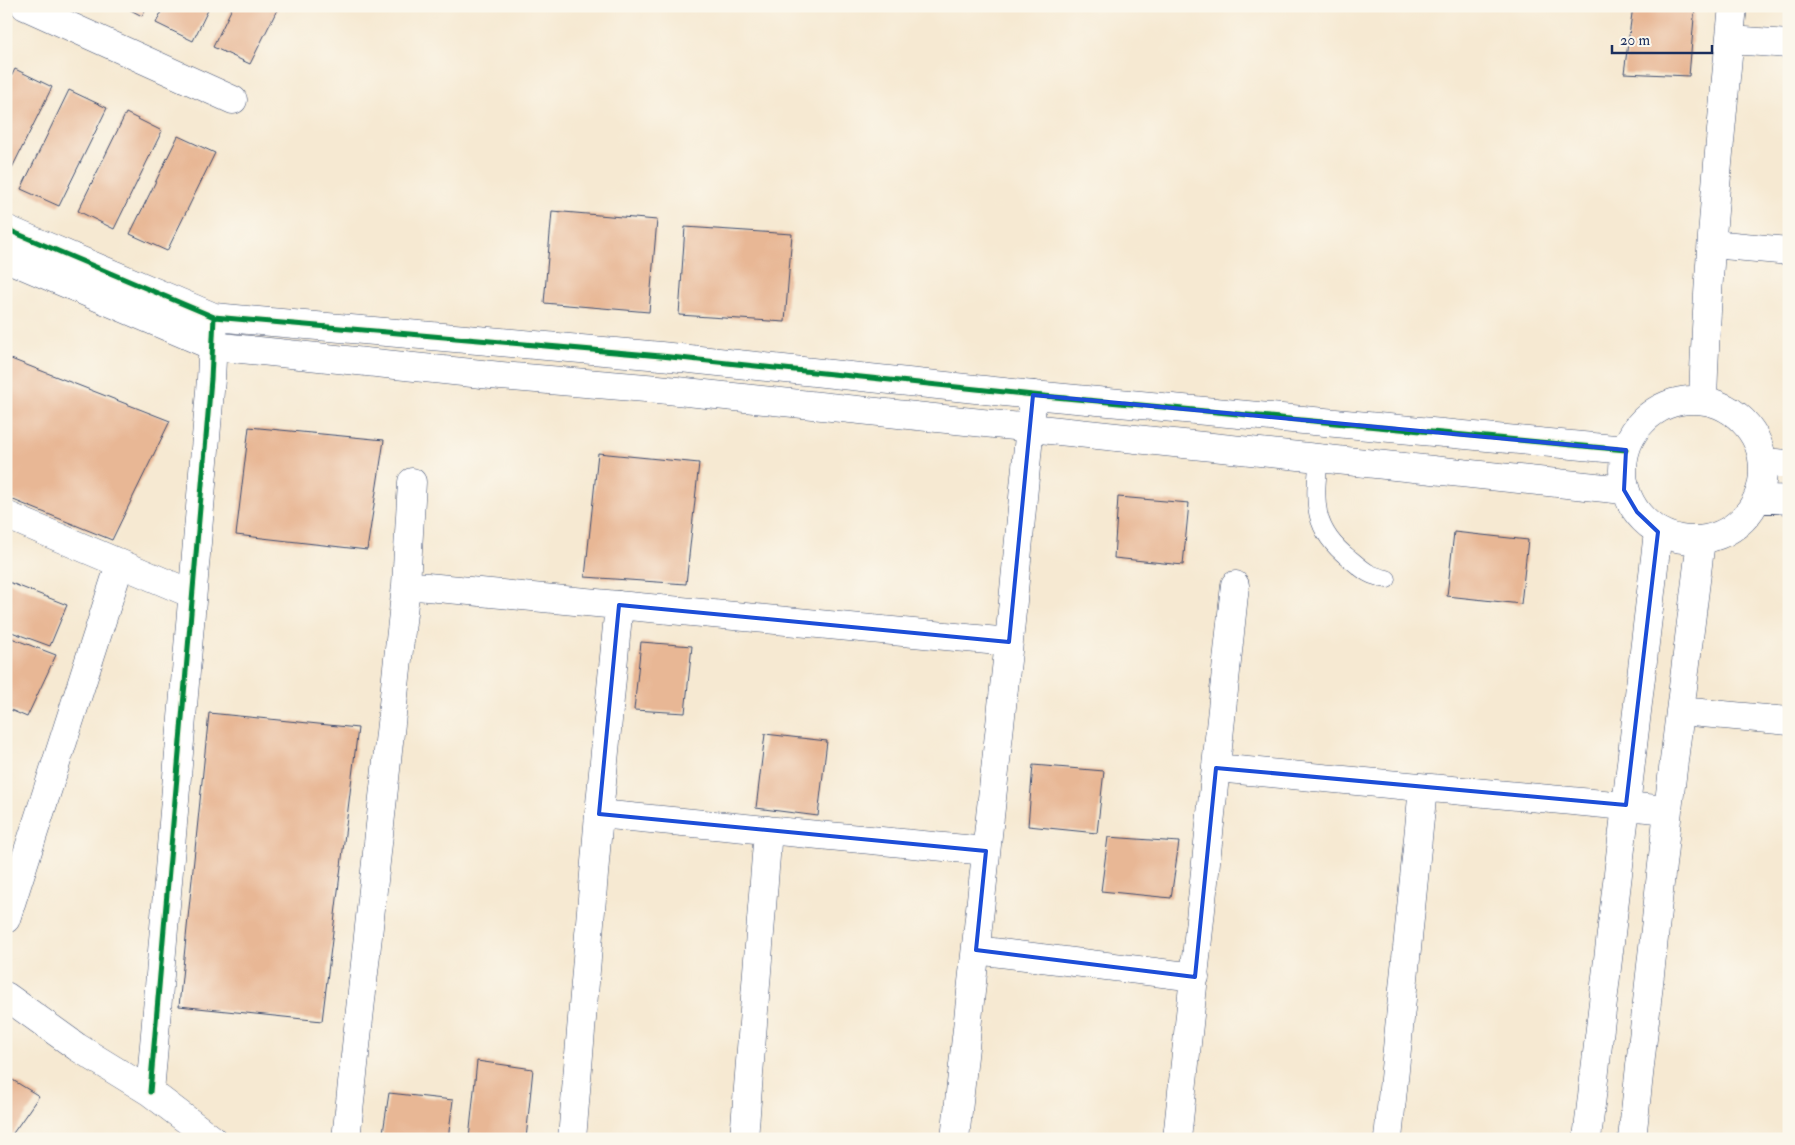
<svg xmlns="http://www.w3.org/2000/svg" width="1795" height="1145" font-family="'IM FELL Double Pica',serif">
<rect width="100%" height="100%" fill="#fbf7ec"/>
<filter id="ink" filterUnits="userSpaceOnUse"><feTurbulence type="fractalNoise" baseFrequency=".02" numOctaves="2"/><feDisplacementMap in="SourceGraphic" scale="10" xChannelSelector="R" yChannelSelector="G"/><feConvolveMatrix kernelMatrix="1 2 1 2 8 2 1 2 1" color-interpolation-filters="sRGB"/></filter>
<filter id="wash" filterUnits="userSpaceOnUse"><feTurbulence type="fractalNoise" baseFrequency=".0096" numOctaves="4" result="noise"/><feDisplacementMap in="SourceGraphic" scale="20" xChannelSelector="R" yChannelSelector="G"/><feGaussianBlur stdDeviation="1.12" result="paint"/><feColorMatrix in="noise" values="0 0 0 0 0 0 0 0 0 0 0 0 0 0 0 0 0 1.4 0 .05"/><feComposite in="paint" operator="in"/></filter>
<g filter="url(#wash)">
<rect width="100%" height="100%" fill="#f6e9d2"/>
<g id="blocks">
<!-- building -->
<path fill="#e8b795" d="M123 6H147L142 16Z
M164 6H210L193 41 156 23Z
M233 6H279L250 64 213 47Z
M1633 6H1695L1689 76 1624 73Z
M15 69 52 87 6 180V87Z
M69 90 107 108 59 206 21 189Z
M126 113 162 131 114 229 78 211Z
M178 136 215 153 167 251 130 234Z
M552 211 657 220 649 312 544 303Z
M685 227 792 234 785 322 679 315Z
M6 357 170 421 112 540 6 497Z
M249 427 384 440 367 550 236 535Z
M598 453 699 463 686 584 585 577Z
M1118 497 1189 503 1183 565 1114 558Z
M1454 532 1528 540 1521 604 1447 596Z
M6 581 67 605 50 646 6 630Z
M6 636 56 655 27 717 6 708Z
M641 642 692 646 685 713 634 710Z
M209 713 358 728 322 1021 179 1006Z
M765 734 827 741 818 816 756 808Z
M1033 765 1104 771 1097 833 1028 826Z
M1108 837 1179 842 1171 898 1101 891Z
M477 1061 533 1069 526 1139H469Z
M6 1076 39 1096 9 1139H6Z
M389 1093 453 1100 448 1139H382Z"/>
</g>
</g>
<g filter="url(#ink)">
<use href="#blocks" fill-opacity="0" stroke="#3c4b6f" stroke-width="1"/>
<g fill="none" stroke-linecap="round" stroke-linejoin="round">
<defs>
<path id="service" d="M1319 458C1314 502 1312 530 1350 559 1365 571 1367 575 1387 579"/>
<path id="minor" d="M25 6 233 100
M1730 40 1789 44
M1712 244 1789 251
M1703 400C1707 269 1720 137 1733 6
M6 515 192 594
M406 585 1009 642
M619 605 599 814 986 851
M1680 711 1789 721
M1216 768 1668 810
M6 919 120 564
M976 950 1195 977
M6 996 77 1047 150 1092 212 1139
M150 1092 211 379 214 321
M346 1139 406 585 412 482
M572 1139 599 814
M744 1139 768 830
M955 1139 1009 642 1033 395
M1177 1139 1235 585
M1388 1139 1423 788
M1587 1139 1658 532
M1632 1139 1668 810 1701 540"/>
<path id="tertiary" d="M6 229 214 317 661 356 1033 395 1626 450
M6 258 212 346 501 376 658 389 1624 490
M1623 470a70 70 0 1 1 140 0a70 70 0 1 1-140 0Z
M1763 462 1789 464
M1758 498 1789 500"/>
</defs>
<!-- service casing -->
<use href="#service" stroke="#3c4b6f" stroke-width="19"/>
<!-- minor casing -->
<use href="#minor" stroke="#3c4b6f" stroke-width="29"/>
<!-- tertiary casing -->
<use href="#tertiary" stroke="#3c4b6f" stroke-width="29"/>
<!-- service -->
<use href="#service" stroke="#fff" stroke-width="18"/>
<!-- minor -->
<use href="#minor" stroke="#fff" stroke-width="28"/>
<!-- tertiary -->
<use href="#tertiary" stroke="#fff" stroke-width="28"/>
<defs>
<path id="cycleway" d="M6 229 214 317 661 356 1033 395 1626 450
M150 1092 211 379 214 317"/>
</defs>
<!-- cycleway casing -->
<use href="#cycleway" stroke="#fbf7ec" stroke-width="8"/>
<!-- cycleway -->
<use href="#cycleway" stroke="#00873e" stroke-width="5"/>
</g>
</g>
<!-- marked area -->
<path fill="none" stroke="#1d4ed8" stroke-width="4" stroke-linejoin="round" d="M1033 395 1626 450 1624 490 1637 512 1658 532 1626 805 1216 768 1195 977 976 950 986 851 599 814 619 605 1009 642Z"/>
<!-- margin -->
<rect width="1795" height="1145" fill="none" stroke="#fbf7ec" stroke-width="25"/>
<!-- scale -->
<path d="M1612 45v8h100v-8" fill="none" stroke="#1b2f5e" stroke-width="2.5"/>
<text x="1620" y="45" font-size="15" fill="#1b2f5e" stroke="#fbf7ec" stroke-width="4" paint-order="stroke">20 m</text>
</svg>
